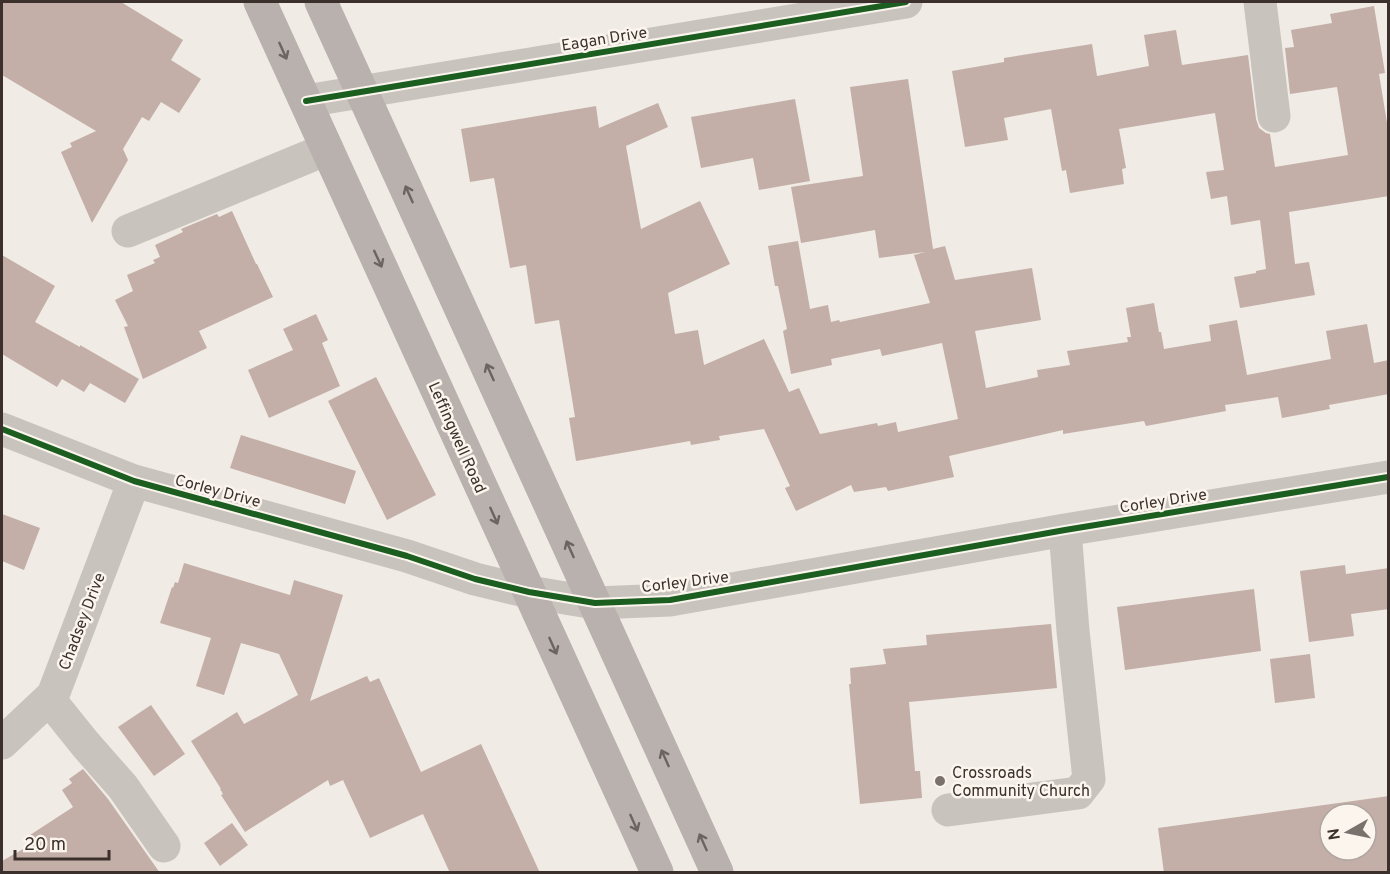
<svg xmlns="http://www.w3.org/2000/svg" width="1390" height="874" font-family="Overpass,sans-serif">
<rect width="100%" height="100%" fill="#f0ebe5"/>
<!-- building -->
<path fill="#c3afa7" fill-rule="evenodd" d="M2 2H121L183 40 171 60 201 79 179 113 161 102 149 121 142 117 123 149 128 160 92 223 61 152 72 147 70 143 96 131 2 75Z
M1374 6 1385 73 1379 74 1389 135V196L1289 212 1295 264 1309 262 1315 295 1240 308 1234 277 1256 273V271L1266 269 1260 220 1231 225 1227 196 1211 199 1206 172 1224 170 1215 113 1119 129 1126 168 1122 169 1124 184 1070 193 1066 170 1062 171 1051 109 1004 118 1008 140 965 147 952 71 1004 62V58L1092 44 1097 76 1149 66 1144 35 1176 30 1182 65 1248 55 1256 119 1259 128 1266 133 1270 134 1275 167 1348 155 1337 87 1290 94 1285 48 1294 47 1291 30 1332 23 1330 14Z
M908 79 933 249 945 246 955 280 1032 268 1041 320 975 331 986 388 1038 377 1037 370 1070 365 1067 351 1128 342 1127 337H1131L1126 308 1154 303 1159 332H1161L1164 349 1211 341 1209 325 1237 320 1247 375 1331 359 1326 331 1367 324 1374 363 1389 360V394L1329 405 1330 409 1282 418 1278 397 1225 405 1226 411 1146 426 1144 421 1063 434V430L949 456 954 477 888 491 886 487 854 492 851 485 796 511 785 488 790 486 764 429 719 436 720 440 691 445 690 441 576 461 569 418 575 417 559 320 535 324 526 265 510 268 494 178 470 182 461 129 596 106 599 128 658 103 668 127 626 146 641 229 700 201 730 264 668 293 675 334 698 330 704 365 764 339 789 392 799 388 820 434 877 423 878 426 896 422 898 432 958 419 942 343 882 356 880 349 831 359 832 365 791 374 783 331 787 329 778 286H775L768 246 798 241 810 309 828 305 831 322 839 320 840 322 930 303 914 255 925 252 879 258 875 230 801 243 791 187 863 176 850 87Z
M795 99 810 181 759 190 753 158 701 168 691 117Z
M232 211 256 264H257L273 297 199 331 207 348 143 379 124 327 128 326 115 300 133 291 127 275 155 263 153 260 160 257 155 245 183 232 181 229 217 214 219 217Z
M2 255 55 286 35 322 80 347V345L139 379 125 403 90 383 84 392 62 379 57 387 2 354Z
M316 314 328 340 322 343 340 386 269 418 248 370 293 350 283 329Z
M376 377 436 495 387 520 328 401Z
M241 435 356 471 345 504 230 468Z
M2 514 40 528 24 570 2 561Z
M184 563 290 595 294 580 343 595 310 701 367 676 370 682 379 678 421 772 481 744 540 873H450L423 814 370 838 343 780 330 786 328 780 245 832 221 795 223 794 220 789H221L191 741 237 712 244 724 298 695 279 654 241 643 224 695 196 686 211 638 160 623 172 587 173 588 175 582 178 583Z
M1345 565 1346 574 1389 568V609L1351 614 1354 636 1309 642 1300 571Z
M1254 589 1261 651 1125 670 1117 607Z
M1051 624 1057 688 909 702 915 771H920L922 798 860 804 849 684H851L850 668 886 664 883 649 927 645 926 635Z
M1310 654 1315 698 1275 703 1270 659Z
M151 705 185 754 154 776 118 727Z
M83 769 108 799 160 873H2V861L32 844 27 837 73 807 62 790 72 783 69 779Z
M1389 796V873H1164L1158 828ZM1330 814H1366V850H1330Z
M232 823 248 845 220 866 204 843Z"/>
<g fill="none" stroke-linecap="round" stroke-linejoin="round">
<!-- minor -->
<path stroke="#c9c3be" stroke-width="33" d="M1260 2 1274 116
M306 101 906 2
M128 231 327 149
M2 429 134 481 407 556 475 579 529 592 595 603 670 600 1065 530 1388 477
M49 699 86 745 123 787 164 846
M2 743 53 695 134 481
M948 810 1078 793 1089 779 1073 631 1065 530"/>
<!-- major -->
<path stroke="#b8b1ad" stroke-width="33" d="M260 2 657 872
M321 2 717 872"/>
<defs>
<path id="cycleway" d="M306 101 906 2
M2 429 134 481 407 556 475 579 529 592 595 603 670 600 1065 530 1388 477"/>
</defs>
<!-- cycleway casing -->
<use href="#cycleway" stroke="#fbf5ee" stroke-width="10"/>
<!-- cycleway -->
<use href="#cycleway" stroke="#1b5e20" stroke-width="6"/>
</g>
<!-- one-way arrows -->
<defs><path id="oneway-shaft" d="M-6 0H5M1.5-3L5.5 0L1.5 3" fill="none" stroke-width="1.6" stroke-linecap="round" stroke-linejoin="round" transform="scale(1.5)"/></defs>
<g stroke="#6d645f">
<use href="#oneway-shaft" transform="translate(283 51) rotate(66)"/>
<use href="#oneway-shaft" transform="translate(409 194) rotate(-114)"/>
<use href="#oneway-shaft" transform="translate(378 259) rotate(65)"/>
<use href="#oneway-shaft" transform="translate(490 372) rotate(-114)"/>
<use href="#oneway-shaft" transform="translate(494 516) rotate(66)"/>
<use href="#oneway-shaft" transform="translate(570 549) rotate(-114)"/>
<use href="#oneway-shaft" transform="translate(553 646) rotate(66)"/>
<use href="#oneway-shaft" transform="translate(665 758) rotate(-114)"/>
<use href="#oneway-shaft" transform="translate(634 823) rotate(66)"/>
<use href="#oneway-shaft" transform="translate(703 842) rotate(-114)"/>
</g>
<!-- markers -->
<circle fill="#7a716c" stroke="#fbf5ee" stroke-width="2" cx="940" cy="781" r="6"/>
<g text-anchor="middle" stroke-width="5" stroke-linejoin="round" paint-order="stroke">
<!-- street labels -->
<g font-size="16" fill="#3b302b" stroke="#fbf5ee">
<text transform="translate(604 38) rotate(-9)" y="6">Eagan Drive</text>
<text transform="translate(458 437) rotate(66)" y="6">Leffingwell Road</text>
<text transform="translate(218 490) rotate(15)" y="6">Corley Drive</text>
<text transform="translate(1163 500) rotate(-9)" y="6">Corley Drive</text>
<text transform="translate(685 581) rotate(-7)" y="6">Corley Drive</text>
<text transform="translate(81 621) rotate(-69)" y="6">Chadsey Drive</text>
</g>
<!-- poi labels -->
<g font-size="16" fill="#3b302b" stroke="#fbf5ee" text-anchor="start">
<text x="952" y="778">Crossroads<tspan x="952" dy="18">Community Church</tspan></text>
</g>
</g>
<!-- border -->
<rect width="1390" height="874" fill="none" stroke="#3b302b" stroke-width="6"/>
<!-- north arrow -->
<g transform="translate(1348 832) rotate(261)"><circle r="28" fill="#fbf5ee" stroke="#aea6a0" stroke-width="1.5"/>
<path d="M0-4.5L10 22L0 15L-10 22Z" fill="#7a716c"/>
<text y="-9" font-size="16" font-weight="bold" text-anchor="middle" fill="#3b302b">N</text>
</g>
<!-- scale -->
<path d="M15 850v9h94v-9" fill="none" stroke="#3b302b" stroke-width="3"/>
<text x="24" y="850" font-size="18" fill="#3b302b" stroke="#fbf5ee" stroke-width="4.5" paint-order="stroke">20 m</text>
</svg>
